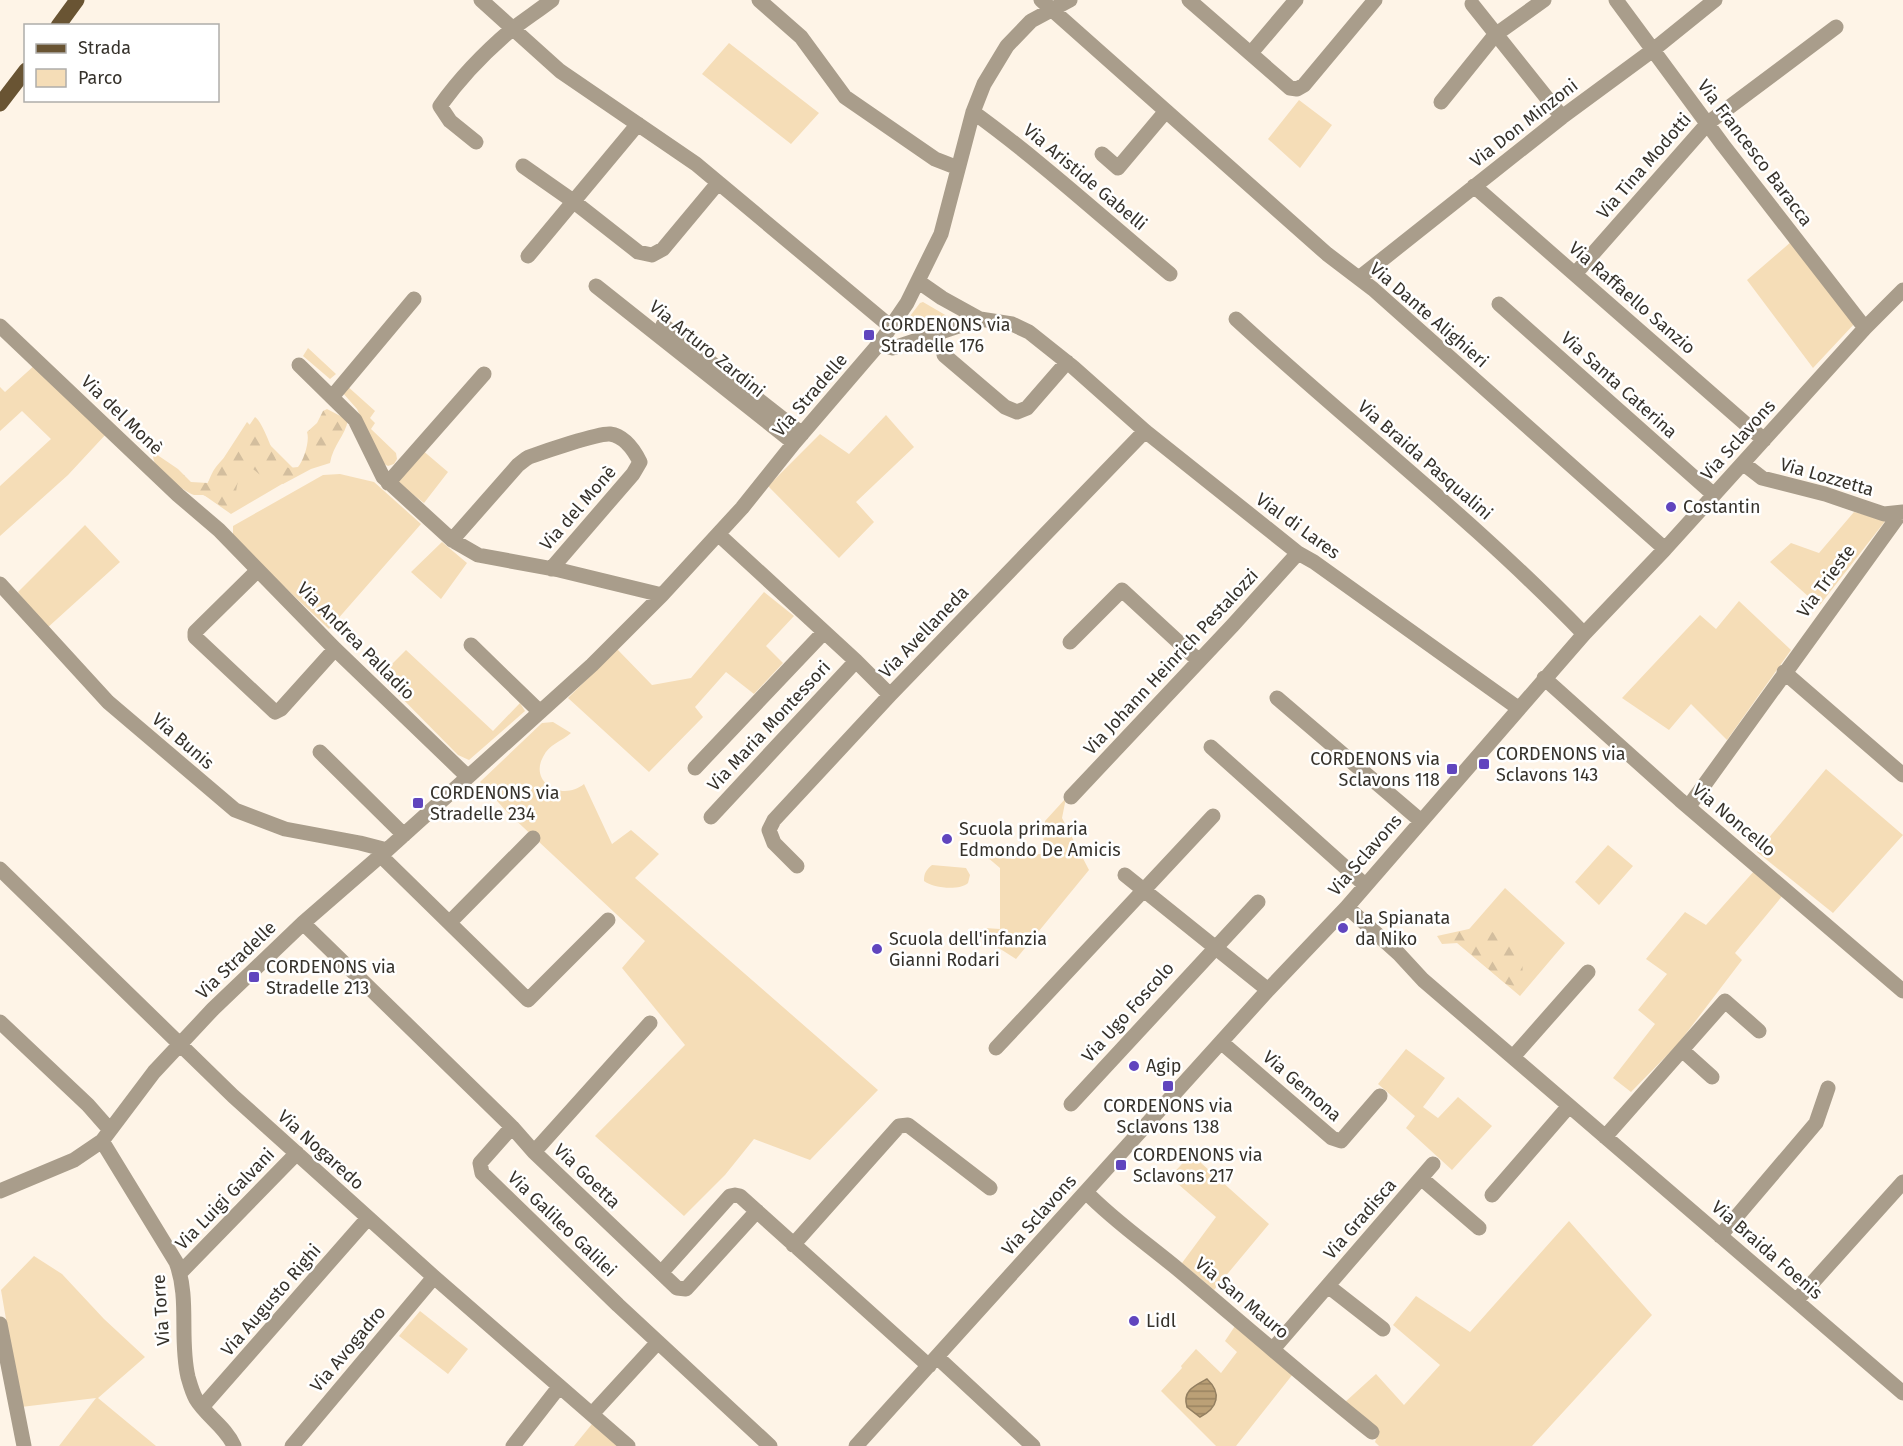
<svg xmlns="http://www.w3.org/2000/svg" width="1903" height="1446" font-family="'Fira Sans',sans-serif">
<defs>
<pattern id="forest-firs" width="22" height="20" patternUnits="userSpaceOnUse" patternTransform="scale(1.5)"><rect width="22" height="20" fill="#f5ddb7"/><path d="M5 1l3.5 6h-7zM16 11l3.5 6h-7z" fill="#d3be9e"/></pattern>
<pattern id="water-rules" width="6" height="5" patternUnits="userSpaceOnUse" patternTransform="scale(1.5)"><rect width="6" height="5" fill="#bba076"/><path d="M0 2.5h6" fill="none" stroke="#998361"/></pattern>
</defs>
<rect width="100%" height="100%" fill="#fef4e7"/>
<!-- green -->
<path fill="#f5ddb7" d="M729 43 819 113 791 144 702 74Z
M1299 100 1332 125 1300 168 1268 139Z
M1792 241 1856 322 1813 368 1747 280Z
M923 302 947 316 945 319 907 328 904 324 920 303Z
M308 348 336 374 330 379 303 356Z
M36 364 107 433 68 475 0 536V486L51 439 22 411 0 431V387L5 392Z
M346 385 375 411 370 418 375 423 371 429 396 453 397 459 394 464 388 466 382 463 357 409 342 392Z
M886 415 914 447 856 502 874 522 839 558 768 486 820 434 849 454Z
M247 422 299 474 231 514 201 493Z
M421 449 448 472 424 503 398 483 400 473Z
M340 474 374 482 421 524 329 629 239 544 233 536V526L323 475Z
M1854 512 1886 520 1819 606 1770 562 1791 543 1819 553Z
M85 525 120 562 46 629 18 592Z
M442 542 467 563 441 599 411 572Z
M764 592 794 616 766 646 783 663 754 694 726 672 695 707 703 717 649 772 568 698 617 649 652 685 691 678Z
M1739 601 1791 650 1727 740 1691 704 1669 730 1622 698 1700 615 1716 629Z
M406 650 493 731 520 703 525 711 469 760 458 755 380 676Z
M553 722 571 733C561 742 549 744 543 757 529 782 562 802 584 784L612 844 631 830 659 854 635 878 878 1090 810 1160 754 1139 725 1175 684 1216 595 1136 685 1045 622 968 645 941 507 812 480 782 542 723Z
M1826 769 1903 835 1833 913 1757 852Z
M1066 798 1062 818 1089 870 1016 959 980 936 985 928 1000 929V868L987 857 1015 859 1017 855 1042 854 1045 821Z
M1608 845 1633 866 1599 905 1575 882Z
M932 865 966 868 970 875 968 883C959 891 933 888 924 881 924 873 926 870 932 865Z
M1755 870 1783 895 1735 953 1742 960 1678 1044 1631 1092 1613 1078 1655 1024 1638 1010 1667 974 1646 959 1685 912 1706 925Z
M1505 888 1565 943 1520 996 1457 943Z
M1406 1049 1445 1078 1423 1107 1438 1118 1458 1097 1492 1126 1452 1170 1406 1128 1415 1116 1378 1084Z
M1191 1154 1269 1224 1214 1290 1182 1263 1216 1217 1170 1177Z
M1569 1221 1652 1315 1532 1446H1379L1375 1442 1379 1431 1344 1403 1376 1374 1404 1405 1440 1365 1393 1325 1416 1296 1470 1332Z
M34 1256 62 1274 104 1319 145 1357 98 1398 156 1446H59L96 1398 21 1407 1 1290Z
M420 1311 468 1349 448 1374 399 1336Z
M1235 1326 1293 1374 1236 1446H1216L1161 1391 1182 1368 1181 1366 1196 1349 1221 1373 1237 1352 1225 1341Z
M592 1424 618 1446H574Z"/>
<!-- forest -->
<path fill="url(#forest-firs)" d="M327 409 348 420C345 436 333 445 330 463L311 469 283 484 259 474 253 469 242 471C237 484 234 492 238 505L232 510C220 509 215 499 203 495 200 495 197 495 194 495 184 492 158 471 154 461 153 458 153 455 153 452L178 469 191 482 208 483C217 457 230 457 246 439V430L255 417C263 422 273 453 278 464L289 468 298 467C304 460 310 441 307 432L317 423 323 411Z
M1478 927C1492 930 1516 943 1521 958 1524 967 1522 979 1521 988L1506 984 1458 943 1442 944 1437 936Z"/>
<!-- water -->
<path fill="url(#water-rules)" stroke="#937f60" stroke-width="1.5" d="M1207 1379C1222 1393 1218 1408 1200 1417L1187 1407C1182 1391 1194 1386 1207 1379Z"/>
<g fill="none" stroke-linecap="round" stroke-linejoin="round">
<!-- minor -->
<path stroke="#a99d8b" stroke-width="15" d="M481 0 560 71 696 164 891 327
M759 0 801 37 845 97 935 159 958 168
M1041 0 1327 254 1373 289 1665 549
M1189 0 1290 88 1297 89 1304 85 1375 0
M1616 0 1723 145 1865 328
M1472 4 1562 117
M1251 53 1296 0
M1441 102 1495 35 1544 0
M973 112C1042 162 1105 220 1170 274
M476 142 450 121 440 106C460 78 484 53 511 30 524 20 539 10 552 0
M1102 154 1118 168 1166 111
M523 166 573 201 638 252 652 255 663 249 718 183
M1474 186 1764 440
M528 256 638 124
M1575 274 1708 123 1836 27
M1359 278 1562 117 1653 50 1715 0
M919 282 942 298 980 319 1012 324 1029 332 1073 367 1145 431 1298 553 1314 562 1518 708
M596 286 794 443
M1499 304 1714 495
M1236 319C1351 425 1475 521 1584 634
M663 325 802 434
M0 326 178 495 219 530 335 649 468 777
M879 344 893 348 980 319
M944 355 1005 407 1017 412 1027 408 1067 362
M299 365 355 420 383 477 452 540 478 555 559 570 662 595
M332 397 414 299
M1744 464 1762 478 1825 494 1884 514 1903 512
M388 483 484 374
M718 534 856 661 890 695
M452 540 518 465C521 463 525 459 529 457 543 452 598 433 610 434 625 436 634 450 640 462L633 474 551 569
M258 570 195 632V637L275 712 281 709 335 649
M0 584 108 702 235 810 285 829 360 843 387 850
M1070 642 1122 590 1199 661
M471 645 540 712
M1784 672 1903 775
M1544 678 1680 800 1903 991
M1277 698 1421 821
M1211 747 1365 885
M320 752 404 835
M695 768 824 632
M1071 797 1233 625 1298 553
M1689 806 1900 514
M711 817 856 661
M381 856 528 1000 608 920
M797 866 774 843 769 830 774 820 890 695 1145 431
M0 869 233 1096 434 1277 628 1446
M1125 875 1268 990
M1347 907 1399 954 1423 980 1903 1393
M450 922 533 838
M303 923 512 1127 534 1152 677 1288 686 1289 757 1211
M0 1022 88 1105 110 1130
M1221 1042 1332 1138 1341 1141 1380 1096
M996 1048 1213 816
M1682 1050 1712 1077
M1513 1057 1588 972
M1071 1104 1258 902
M512 1127 480 1163 482 1173 618 1305 770 1446
M1605 1137 1725 1001 1759 1031
M102 1141 176 1262C190 1298 179 1339 188 1377 190 1384 192 1392 196 1399 206 1416 226 1427 234 1446
M534 1152 650 1023
M1421 1178 1479 1228
M0 1191 74 1160 102 1141 154 1072 213 1009 303 923 387 850 592 665 662 595 742 508 794 443 879 344 907 303 941 234 973 112 984 84 1007 46 1031 21 1070 0
M1086 1192C1114 1221 1149 1245 1180 1271 1244 1325 1307 1380 1372 1432
M1492 1195 1569 1106
M1720 1236 1816 1123 1828 1088
M793 1245 899 1126 908 1125 990 1188
M180 1273 297 1153
M661 1273 730 1196 735 1195 740 1196 929 1366
M1328 1286 1383 1329
M1796 1301 1903 1182
M0 1324 24 1446
M1273 1349 1433 1164
M937 1357 1033 1446
M202 1407 368 1218
M592 1414 658 1342
M292 1446 434 1277
M513 1446 559 1387
M856 1446 1268 990 1347 907 1584 634 1665 549 1865 328 1903 290"/>
<!-- major -->
<path stroke="#695433" stroke-width="15" d="M58 26 77 0
M0 104 26 70"/>
</g>
<!-- markers -->
<g fill="#6045be" stroke="#fff" stroke-width="2">
<rect x="863" y="329" width="12" height="12" rx="3"/>
<circle cx="1671" cy="507" r="6"/>
<rect x="1478" y="758" width="12" height="12" rx="3"/>
<rect x="1446" y="763" width="12" height="12" rx="3"/>
<rect x="412" y="797" width="12" height="12" rx="3"/>
<circle cx="947" cy="839" r="6"/>
<circle cx="1343" cy="928" r="6"/>
<circle cx="877" cy="949" r="6"/>
<rect x="248" y="971" width="12" height="12" rx="3"/>
<circle cx="1134" cy="1066" r="6"/>
<rect x="1162" y="1080" width="12" height="12" rx="3"/>
<rect x="1115" y="1159" width="12" height="12" rx="3"/>
<circle cx="1134" cy="1321" r="6"/>
</g>
<g text-anchor="middle" stroke-width="5" stroke-linejoin="round" paint-order="stroke">
<!-- street labels -->
<g font-size="18" fill="#36322b" stroke="#fff">
<text transform="translate(1524 123) rotate(-38)" y="6">Via Don Minzoni</text>
<text transform="translate(1755 153) rotate(53)" y="6">Via Francesco Baracca</text>
<text transform="translate(1644 166) rotate(-49)" y="6">Via Tina Modotti</text>
<text transform="translate(1085 177) rotate(40)" y="6">Via Aristide Gabelli</text>
<text transform="translate(1632 298) rotate(41)" y="6">Via Raffaello Sanzio</text>
<text transform="translate(1429 315) rotate(41)" y="6">Via Dante Alighieri</text>
<text transform="translate(707 349) rotate(39)" y="6">Via Arturo Zardini</text>
<text transform="translate(1619 385) rotate(42)" y="6">Via Santa Caterina</text>
<text transform="translate(810 395) rotate(-49)" y="6">Via Stradelle</text>
<text transform="translate(122 415) rotate(44)" y="6">Via del Monè</text>
<text transform="translate(1738 440) rotate(-48)" y="6">Via Sclavons</text>
<text transform="translate(1425 460) rotate(41)" y="6">Via Braida Pasqualini</text>
<text transform="translate(1827 477) rotate(16)" y="6">Via Lozzetta</text>
<text transform="translate(578 508) rotate(-49)" y="6">Via del Monè</text>
<text transform="translate(1298 526) rotate(36)" y="6">Vial di Lares</text>
<text transform="translate(1826 581) rotate(-54)" y="6">Via Trieste</text>
<text transform="translate(924 632) rotate(-46)" y="6">Via Avellaneda</text>
<text transform="translate(356 641) rotate(45)" y="6">Via Andrea Palladio</text>
<text transform="translate(1171 662) rotate(-47)" y="6">Via Johann Heinrich Pestalozzi</text>
<text transform="translate(769 726) rotate(-47)" y="6">Via Maria Montessori</text>
<text transform="translate(183 741) rotate(41)" y="6">Via Bunis</text>
<text transform="translate(1734 820) rotate(40)" y="6">Via Noncello</text>
<text transform="translate(1365 855) rotate(-49)" y="6">Via Sclavons</text>
<text transform="translate(236 960) rotate(-44)" y="6">Via Stradelle</text>
<text transform="translate(1128 1012) rotate(-48)" y="6">Via Ugo Foscolo</text>
<text transform="translate(1302 1086) rotate(41)" y="6">Via Gemona</text>
<text transform="translate(321 1150) rotate(42)" y="6">Via Nogaredo</text>
<text transform="translate(587 1176) rotate(44)" y="6">Via Goetta</text>
<text transform="translate(225 1199) rotate(-46)" y="6">Via Luigi Galvani</text>
<text transform="translate(1039 1215) rotate(-48)" y="6">Via Sclavons</text>
<text transform="translate(1360 1219) rotate(-49)" y="6">Via Gradisca</text>
<text transform="translate(562 1224) rotate(44)" y="6">Via Galileo Galilei</text>
<text transform="translate(1767 1250) rotate(41)" y="6">Via Braida Foenis</text>
<text transform="translate(1242 1298) rotate(40)" y="6">Via San Mauro</text>
<text transform="translate(271 1300) rotate(-49)" y="6">Via Augusto Righi</text>
<text transform="translate(161 1310) rotate(-94)" y="6">Via Torre</text>
<text transform="translate(348 1349) rotate(-50)" y="6">Via Avogadro</text>
</g>
<!-- poi labels -->
<g font-size="18" fill="#36322b" stroke="#fff" text-anchor="start">
<text x="881" y="331">CORDENONS via<tspan x="881" dy="21">Stradelle 176</tspan></text>
<text x="1683" y="513">Costantin</text>
<text x="1496" y="760">CORDENONS via<tspan x="1496" dy="21">Sclavons 143</tspan></text>
<text x="1440" y="765" text-anchor="end">CORDENONS via<tspan x="1440" dy="21">Sclavons 118</tspan></text>
<text x="430" y="799">CORDENONS via<tspan x="430" dy="21">Stradelle 234</tspan></text>
<text x="959" y="835">Scuola primaria<tspan x="959" dy="21">Edmondo De Amicis</tspan></text>
<text x="1355" y="924">La Spianata<tspan x="1355" dy="21">da Niko</tspan></text>
<text x="889" y="945">Scuola dell'infanzia<tspan x="889" dy="21">Gianni Rodari</tspan></text>
<text x="266" y="973">CORDENONS via<tspan x="266" dy="21">Stradelle 213</tspan></text>
<text x="1146" y="1072">Agip</text>
<text x="1168" y="1112" text-anchor="middle">CORDENONS via<tspan x="1168" dy="21">Sclavons 138</tspan></text>
<text x="1133" y="1161">CORDENONS via<tspan x="1133" dy="21">Sclavons 217</tspan></text>
<text x="1146" y="1327">Lidl</text>
</g>
</g>
<!-- legend -->
<rect x="24" y="24" width="195" height="78" fill="#ffffff" stroke="#afadaa" stroke-width="1.5"/>
<rect x="36" y="44" width="30" height="9" fill="#695433" stroke="#afadaa" stroke-width="1.5"/>
<text x="78" y="54" font-size="18" fill="#36322b">Strada</text>
<rect x="36" y="69" width="30" height="18" fill="#f5ddb7" stroke="#afadaa" stroke-width="1.5"/>
<text x="78" y="84" font-size="18" fill="#36322b">Parco</text>
</svg>
